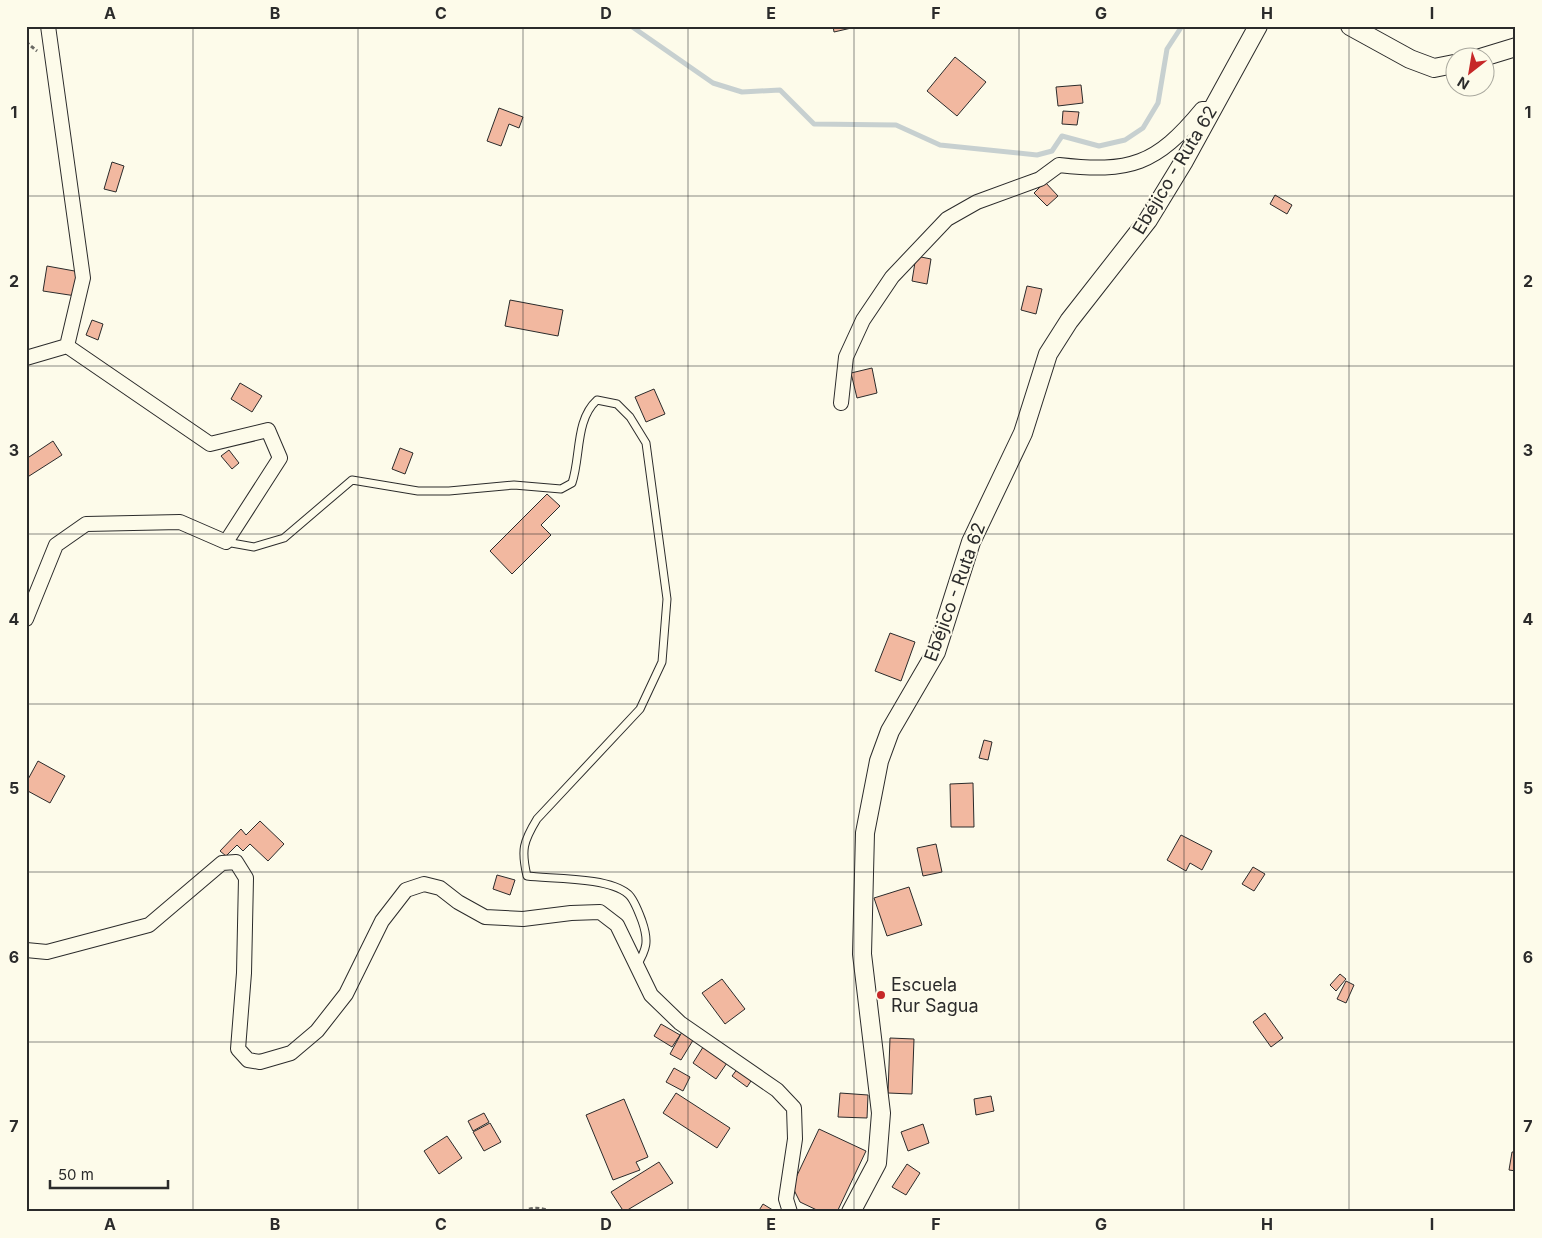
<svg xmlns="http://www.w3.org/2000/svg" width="1542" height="1238" font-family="Inter,sans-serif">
<rect width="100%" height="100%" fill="#fdfbea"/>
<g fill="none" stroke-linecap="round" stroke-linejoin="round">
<!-- stream -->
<path stroke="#c7d0d0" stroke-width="5" d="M631 26 713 83 742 92 780 90 814 124 896 125 940 145 1037 155 1052 151 1062 136 1099 146 1125 140 1143 128 1158 103 1167 49 1182 26"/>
</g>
<!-- building -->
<path fill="#f2b8a0" stroke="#2b2b2b" d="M833 26H860L834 32Z
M955 57 986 82 957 116 927 91Z
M1081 85 1083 103 1058 106 1056 87Z
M499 108 523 117 519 128 509 124 501 146 487 141Z
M1063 111 1079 112 1077 125 1062 124Z
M112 162 124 166 116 192 104 189Z
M1045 182 1058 196 1047 206 1034 193Z
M1275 195 1292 205 1287 214 1270 204Z
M916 256 931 259 927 284 912 281Z
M47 266 80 272 76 296 43 291Z
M1027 286 1042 289 1036 314 1021 310Z
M510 300 563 310 558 336 505 326Z
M92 320 103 324 98 340 86 335Z
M872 368 877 393 857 398 851 373Z
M240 383 262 396 252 412 231 399Z
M654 389 665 414 646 422 635 397Z
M53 441 62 455 26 478V459Z
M400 448 413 453 405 474 392 469Z
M229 450 239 463 232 469 221 456Z
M547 494 560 506 541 525 551 535 512 574 490 551Z
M890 633 915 642 901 681 875 671Z
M984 740 992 742 988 760 979 758Z
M38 761 65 776 50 803 26 790V783Z
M973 783 974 827H951L950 784Z
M260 821 284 844 268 861 250 844 243 851 237 845 226 856 220 851 241 829 246 835Z
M1181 835 1212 851 1202 870 1190 863 1186 871 1167 860Z
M936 844 942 872 923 876 917 848Z
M1253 867 1265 874 1254 891 1242 884Z
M497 875 515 880 510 895 493 889Z
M909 887 922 925 887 936 874 898Z
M1340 974 1346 979 1336 991 1330 985Z
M722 979 745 1009 725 1024 702 993Z
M1346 981 1354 985 1346 1003 1337 999Z
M1265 1013 1283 1038 1271 1047 1253 1022Z
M661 1024 680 1035 672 1047 654 1036Z
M683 1030 695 1037 681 1060 670 1054Z
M890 1038 914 1039 912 1094 888 1093Z
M705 1044 729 1060 716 1079 693 1063Z
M674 1068 690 1077 683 1091 666 1082Z
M738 1068 753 1078 747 1087 732 1076Z
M676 1093 730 1128 717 1148 663 1113Z
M840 1093 868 1095 867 1118 838 1117Z
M991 1096 994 1111 976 1115 974 1099Z
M624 1099 648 1157 636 1162 640 1170 613 1180 586 1115Z
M484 1113 489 1122 473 1131 468 1121Z
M490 1123 501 1142 484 1151 473 1132Z
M923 1124 929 1143 908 1151 901 1132Z
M819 1129 866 1151 837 1212H821L800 1202 792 1186Z
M447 1136 462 1158 439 1174 424 1151Z
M1512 1152H1516V1171L1509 1170Z
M659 1162 673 1183 624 1212 611 1192Z
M907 1164 920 1173 906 1195 892 1187Z
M763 1204 776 1212H758Z"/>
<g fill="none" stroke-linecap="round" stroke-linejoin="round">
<defs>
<path id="service" d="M226 542 254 547 284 538 352 480 418 491H449L514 485 561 489 572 483C581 456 575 420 597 400L617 404 630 417 646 443 667 599 662 662 640 709 537 819C523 842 521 850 527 876 552 879 608 877 628 894 634 899 639 913 642 921 649 941 647 949 636 967"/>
<path id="minor" d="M26 358 67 346
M841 403 846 357 863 320 892 277 947 219 977 202 1040 179 1059 165C1130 173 1156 165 1202 109H1213
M26 619 56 545 86 524 180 522 226 542 280 458 268 430 210 444 67 346 83 278 48 26
M26 950 47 952 149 925 222 863 236 862 246 878 244 973 238 1049 248 1060 260 1062 291 1053 317 1031 346 994 382 921 406 890 424 884 440 888 458 902 485 917 523 919 571 913 600 912 617 925 651 995 680 1023 777 1090 794 1108 795 1139 786 1199 790 1212"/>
<path id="tertiary" d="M1350 26 1410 59 1434 68 1454 64
M1480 58 1516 47
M851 1212 877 1163 881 1113 862 954 865 833 879 761 890 731 936 652 971 542 1023 433 1048 354 1069 321 1148 220 1184 161 1258 26"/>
</defs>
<!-- service casing -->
<use href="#service" stroke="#2b2b2b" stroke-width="9"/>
<!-- minor casing -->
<use href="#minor" stroke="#2b2b2b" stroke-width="16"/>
<!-- tertiary casing -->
<use href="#tertiary" stroke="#2b2b2b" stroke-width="20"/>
<!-- path -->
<path stroke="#6a6964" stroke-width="3" stroke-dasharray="4 2.5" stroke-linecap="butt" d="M26 42 37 51
M523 1212C533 1206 542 1208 553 1212"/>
<!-- service -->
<use href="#service" stroke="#fdfbea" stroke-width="7"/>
<!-- minor -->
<use href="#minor" stroke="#fdfbea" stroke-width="14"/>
<!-- tertiary -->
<use href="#tertiary" stroke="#fdfbea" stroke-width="18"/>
</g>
<!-- grid -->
<path fill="none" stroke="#2b2b2b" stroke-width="1" stroke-opacity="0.55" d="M193 26V1212M358 26V1212M523 26V1212M688 26V1212M854 26V1212M1019 26V1212M1184 26V1212M1349 26V1212M26 196H1516M26 366H1516M26 534H1516M26 704H1516M26 872H1516M26 1042H1516"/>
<!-- markers -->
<circle fill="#c62828" stroke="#fdfbea" stroke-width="2" cx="881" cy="995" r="5"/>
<g text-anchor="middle" stroke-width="4" stroke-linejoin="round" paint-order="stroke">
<!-- street labels -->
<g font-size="18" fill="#2b2b2b" stroke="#fdfbea">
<text transform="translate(1175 170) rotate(-59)" y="6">Ebéjico - Ruta 62</text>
<text transform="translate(955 592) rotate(-70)" y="6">Ebéjico - Ruta 62</text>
</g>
<!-- poi labels -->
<g font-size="18" fill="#2b2b2b" stroke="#fdfbea" text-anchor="start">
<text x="891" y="991">Escuela<tspan x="891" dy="21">Rur Sagua</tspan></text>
</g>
</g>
<!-- border -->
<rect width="1542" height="1238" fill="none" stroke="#fdfbea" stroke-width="55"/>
<!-- north arrow -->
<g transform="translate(1470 72) rotate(211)"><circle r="24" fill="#fdfbea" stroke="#a9a89e"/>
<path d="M0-4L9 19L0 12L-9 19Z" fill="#c62828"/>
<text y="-8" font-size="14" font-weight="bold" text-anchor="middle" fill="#2b2b2b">N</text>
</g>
<!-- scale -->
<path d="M50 1180v8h118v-8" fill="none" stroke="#2b2b2b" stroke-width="2.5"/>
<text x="58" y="1180" font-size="15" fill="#2b2b2b" stroke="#fdfbea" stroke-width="4" paint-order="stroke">50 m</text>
<rect x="28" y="28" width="1486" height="1182" fill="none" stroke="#2b2b2b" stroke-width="2"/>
<g font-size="16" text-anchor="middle" font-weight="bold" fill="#2b2b2b">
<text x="110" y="19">A</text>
<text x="275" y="19">B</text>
<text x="441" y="19">C</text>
<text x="606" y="19">D</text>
<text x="771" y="19">E</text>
<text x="936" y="19">F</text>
<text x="1101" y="19">G</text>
<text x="1267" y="19">H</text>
<text x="1432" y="19">I</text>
<text x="14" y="118">1</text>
<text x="1528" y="118">1</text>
<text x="14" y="287">2</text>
<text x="1528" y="287">2</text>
<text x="14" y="456">3</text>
<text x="1528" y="456">3</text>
<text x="14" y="625">4</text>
<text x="1528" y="625">4</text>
<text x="14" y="794">5</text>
<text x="1528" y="794">5</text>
<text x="14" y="963">6</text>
<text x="1528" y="963">6</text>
<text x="14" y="1132">7</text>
<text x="1528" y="1132">7</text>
<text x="110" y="1230">A</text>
<text x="275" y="1230">B</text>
<text x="441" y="1230">C</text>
<text x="606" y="1230">D</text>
<text x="771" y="1230">E</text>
<text x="936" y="1230">F</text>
<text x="1101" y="1230">G</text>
<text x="1267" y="1230">H</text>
<text x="1432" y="1230">I</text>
</g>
</svg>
